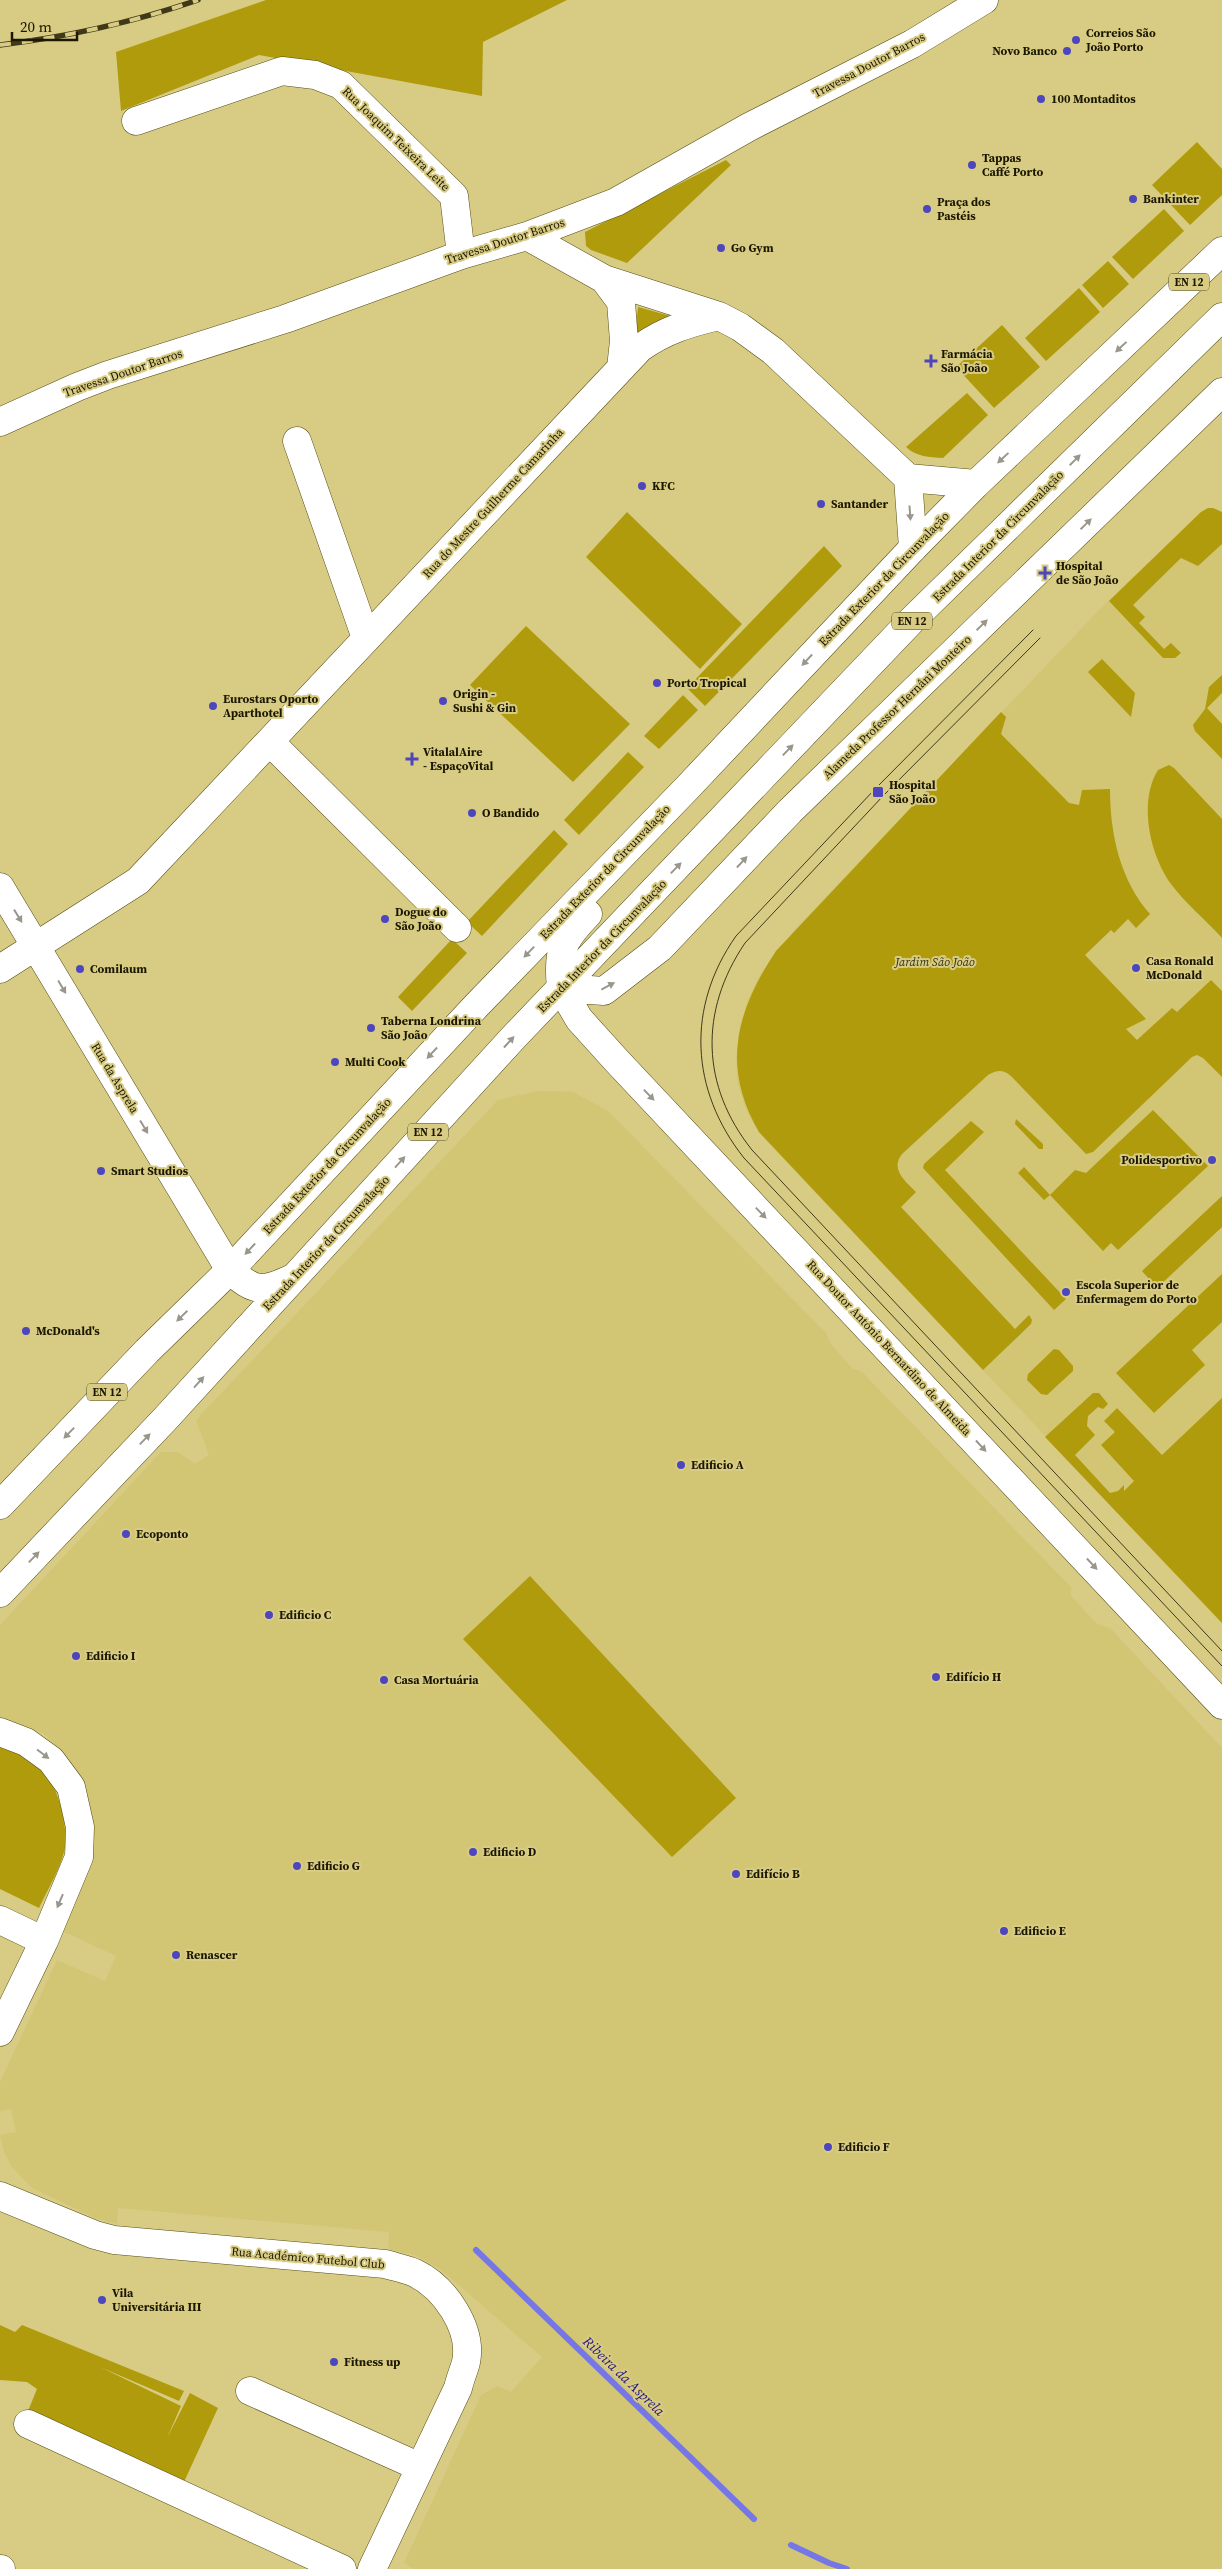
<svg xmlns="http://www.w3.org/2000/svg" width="1222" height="2569" font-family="'Source Serif 4',serif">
<rect width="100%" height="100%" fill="#d8cc84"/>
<!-- built -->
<path fill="#d2c574" d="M1208 508H1213L1222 512V1623L759 1133 747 1112 738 1085 736 1059 739 1030 747 1002 759 976 795 929 1102 607 1201 512Z
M538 1091 573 1092 608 1111 826 1333 830 1343 852 1368 862 1372 1071 1587V1596L1097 1624 1110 1628 1222 1748V2569H414L404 2563 481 2395 497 2386 511 2392 542 2357 440 2269 415 2255 388 2249 389 2232 118 2208 117 2224 95 2218 32 2188 11 2166 4 2151 0 2135 16 2132 11 2109 0 2111V2082L57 1960 105 1981 116 1956 58 1929 88 1863 89 1806 68 1758 43 1733 0 1718V1625L161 1452H178L195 1464 209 1455 196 1420 498 1100Z"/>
<!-- green -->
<path fill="#af9b0c" d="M266 0H567L483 42 482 96 259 55 121 111 116 52Z
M1197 142 1222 169V195L1190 225 1152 185Z
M726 160 731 165 627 263 591 250 586 246 585 232Z
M1164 209 1184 231 1133 279 1112 257Z
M1108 261 1129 284 1103 308 1082 285Z
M1079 288 1100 312 1046 361 1025 338Z
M638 307 674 317 635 336Z
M1002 325 1040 367 994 408 956 367Z
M967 393 988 415 943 458C930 457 916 457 906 447Z
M1208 508H1213L1222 512V544L1198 566 1181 558 1133 605 1145 617 1139 623 1164 649 1171 643 1181 653 1175 658H1163L1109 601 1201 512Z
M627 512 742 624 700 669 586 557Z
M824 546 842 566 705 706 687 688Z
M526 626 630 724 573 782 470 685Z
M1102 659 1135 693 1131 717 1088 672Z
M1222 675V693L1207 708 1222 724V759L1195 731 1193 725 1205 709 1209 687Z
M683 695 698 710 659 749 644 736Z
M1001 712 1006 717 1001 734 1069 803 1079 805 1082 790 1110 789C1110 834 1120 880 1150 914L1136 928 1128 919 1114 933 1111 930 1085 955 1146 1019 1126 1029 1137 1040 1172 1008 1177 1012 1211 980 1222 991V1077L1203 1058 1197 1055 1192 1057 1093 1152 1086 1154 1011 1076C1003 1069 997 1070 988 1075L902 1154C890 1169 905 1181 916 1192L901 1207 1015 1329 1029 1315 1032 1320 1031 1324 983 1370 759 1132C721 1067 736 1011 776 951Z
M628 752 644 767 579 835 564 820Z
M1169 765 1174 768 1222 819V938C1206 920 1185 903 1171 884 1150 855 1138 802 1158 770Z
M554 830 568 844 482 936 467 922Z
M452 939 467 953 412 1011 398 997Z
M1153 1110 1208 1166 1118 1250 1111 1243 1103 1251 1050 1195 1044 1200 1018 1173 1024 1167 1050 1195 1075 1170 1086 1173Z
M1016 1119 1043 1144V1149H1039L1015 1124Z
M971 1121 984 1132 945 1170 1066 1299 1054 1310 923 1168 924 1164Z
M1222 1196V1227L1157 1288 1142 1271Z
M1222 1274V1322L1192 1350 1205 1365 1154 1413 1116 1373Z
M1054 1349 1059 1350 1073 1366V1371L1047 1395 1041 1394 1027 1380 1028 1374Z
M1093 1393H1099L1108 1404 1103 1409 1098 1407 1088 1416 1087 1426 1095 1435 1075 1455 1110 1493 1118 1491 1124 1485V1491L1134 1481 1101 1445 1115 1432 1104 1421 1117 1408 1162 1455 1222 1398V1623L1045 1437Z
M530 1576 736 1798 672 1857 463 1639Z
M0 1743C12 1749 26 1755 37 1763 57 1780 70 1827 64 1852 59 1871 47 1891 39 1908L0 1889Z
M0 2325 15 2332 22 2325 184 2391 179 2401 100 2367 181 2406 167 2438 190 2393 218 2408 183 2484 28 2411 37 2389 27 2382 0 2380Z"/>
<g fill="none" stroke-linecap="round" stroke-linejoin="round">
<!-- stream -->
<path stroke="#7577e6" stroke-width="6" d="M476 2250 754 2519
M791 2545 829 2563 847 2569"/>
<defs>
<path id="minor" d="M136 121 282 71 315 75 341 85 454 196 461 255
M527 236 604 279 719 316 740 327 773 351 908 478 976 484
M604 279 621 302 624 341 621 368
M0 422 77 387 108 375 285 319 461 255 527 236 616 202 749 127 912 44 984 0
M297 441 366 638
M908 478 913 548
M270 742 457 928
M0 887 230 1270
M0 969 138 881 640 348C665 330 689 323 719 316
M561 988 579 1019 616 1060 1222 1705
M561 988 604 991 660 948 790 811 1222 392
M0 1732 26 1742 51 1760 71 1787 80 1827 79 1857 44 1941 0 2032
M0 1920 44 1941
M0 2196 95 2235 114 2240 385 2264C395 2267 406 2269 415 2273 444 2287 473 2328 466 2362 464 2370 460 2379 458 2388L372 2569
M250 2391 420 2467
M28 2424 342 2569
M0 2569H1"/>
<path id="major" d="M561 988C557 951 562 941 588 914
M230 1270C255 1293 263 1292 293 1278
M0 1505 147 1351 230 1270 477 1005 689 786 913 548 976 484 1222 251
M0 1593 166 1418 512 1039 912 620 1222 317"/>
</defs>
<!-- minor casing -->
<use href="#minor" stroke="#554c14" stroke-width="29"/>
<!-- major casing -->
<use href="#major" stroke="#554c14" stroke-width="29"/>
<!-- minor -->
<use href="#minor" stroke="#fff" stroke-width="28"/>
<!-- major -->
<use href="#major" stroke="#fff" stroke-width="28"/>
<!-- tram -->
<path stroke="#403919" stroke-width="1" d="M1033 630 875 789 736 936C686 1007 690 1090 744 1158L1222 1666
M1040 638 883 796 745 943C699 1011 701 1086 752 1150L1222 1651"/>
<defs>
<path id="rail" d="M0 45C67 37 134 22 198 0"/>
</defs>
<!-- rail casing -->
<use href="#rail" stroke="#403919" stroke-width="5.5"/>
<!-- rail -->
<use href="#rail" stroke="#d8cc84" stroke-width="4" stroke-dasharray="11" stroke-linecap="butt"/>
</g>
<!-- one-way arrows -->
<defs><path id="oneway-solid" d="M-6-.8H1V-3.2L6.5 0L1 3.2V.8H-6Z" transform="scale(1.25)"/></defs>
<g fill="#99978c">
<use href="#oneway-solid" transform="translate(1121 347) rotate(137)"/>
<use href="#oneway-solid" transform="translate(1003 458) rotate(137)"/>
<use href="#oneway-solid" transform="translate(1075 460) rotate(-45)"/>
<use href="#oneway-solid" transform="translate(910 513) rotate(86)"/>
<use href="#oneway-solid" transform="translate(1086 524) rotate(-44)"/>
<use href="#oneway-solid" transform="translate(982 625) rotate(-44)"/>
<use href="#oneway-solid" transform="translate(807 660) rotate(133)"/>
<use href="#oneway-solid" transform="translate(788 750) rotate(-46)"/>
<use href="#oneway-solid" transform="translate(742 862) rotate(-47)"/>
<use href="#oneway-solid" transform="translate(676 868) rotate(-46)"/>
<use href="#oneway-solid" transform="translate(18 916) rotate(58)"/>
<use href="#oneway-solid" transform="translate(529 952) rotate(134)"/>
<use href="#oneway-solid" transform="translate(608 986) rotate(-28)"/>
<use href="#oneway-solid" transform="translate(62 987) rotate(59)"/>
<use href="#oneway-solid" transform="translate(509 1042) rotate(-47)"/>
<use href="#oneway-solid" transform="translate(432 1053) rotate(133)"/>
<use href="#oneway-solid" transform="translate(649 1095) rotate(46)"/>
<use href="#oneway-solid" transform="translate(144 1127) rotate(59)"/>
<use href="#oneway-solid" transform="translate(400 1162) rotate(-48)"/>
<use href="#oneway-solid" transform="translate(761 1213) rotate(46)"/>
<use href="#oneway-solid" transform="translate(250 1249) rotate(133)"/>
<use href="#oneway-solid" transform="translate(182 1316) rotate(136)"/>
<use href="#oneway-solid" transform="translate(199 1382) rotate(-48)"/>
<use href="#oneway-solid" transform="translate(69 1433) rotate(134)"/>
<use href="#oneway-solid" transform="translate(145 1439) rotate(-46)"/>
<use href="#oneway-solid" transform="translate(981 1446) rotate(47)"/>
<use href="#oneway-solid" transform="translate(34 1557) rotate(-46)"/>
<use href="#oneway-solid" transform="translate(1092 1564) rotate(47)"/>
<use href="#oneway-solid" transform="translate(43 1754) rotate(37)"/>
<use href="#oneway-solid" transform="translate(60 1901) rotate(113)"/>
</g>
<!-- markers -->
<g fill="#4d46bd" stroke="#d8cc84" stroke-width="2">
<circle cx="1076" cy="40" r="5"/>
<circle cx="1067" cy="51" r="5"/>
<circle cx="1041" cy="99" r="5"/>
<circle cx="972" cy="165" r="5"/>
<circle cx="1133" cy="199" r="5"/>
<circle cx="927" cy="209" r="5"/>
<circle cx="721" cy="248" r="5"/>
<path d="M928.5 353.5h5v5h5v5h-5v5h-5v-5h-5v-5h5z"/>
<circle cx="642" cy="486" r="5"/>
<circle cx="821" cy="504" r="5"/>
<path d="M1042.5 565.5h5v5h5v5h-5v5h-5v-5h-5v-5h5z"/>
<circle cx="657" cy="683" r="5"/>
<circle cx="443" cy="701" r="5"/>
<circle cx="213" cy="706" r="5"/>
<path d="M409.5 751.5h5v5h5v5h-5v5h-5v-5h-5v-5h5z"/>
<rect x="872" y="786" width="12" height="12" rx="2.5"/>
<circle cx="472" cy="813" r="5"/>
<circle cx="385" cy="919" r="5"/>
<circle cx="1136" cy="968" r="5"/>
<circle cx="80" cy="969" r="5"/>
<circle cx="371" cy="1028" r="5"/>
<circle cx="335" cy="1062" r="5"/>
<circle cx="1212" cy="1160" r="5"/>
<circle cx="101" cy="1171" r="5"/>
<circle cx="1066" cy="1292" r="5"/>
<circle cx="26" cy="1331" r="5"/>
<circle cx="681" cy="1465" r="5"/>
<circle cx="126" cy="1534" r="5"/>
<circle cx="269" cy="1615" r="5"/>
<circle cx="76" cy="1656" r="5"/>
<circle cx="936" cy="1677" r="5"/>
<circle cx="384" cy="1680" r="5"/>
<circle cx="473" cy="1852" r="5"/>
<circle cx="297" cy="1866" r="5"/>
<circle cx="736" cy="1874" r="5"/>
<circle cx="1004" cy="1931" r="5"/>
<circle cx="176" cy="1955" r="5"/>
<circle cx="828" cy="2147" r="5"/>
<circle cx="102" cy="2300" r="5"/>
<circle cx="334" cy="2362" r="5"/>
</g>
<g text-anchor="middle" stroke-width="4" stroke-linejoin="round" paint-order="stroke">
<!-- shield labels -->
<g fill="#d8cc84" stroke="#544d28" stroke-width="1">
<rect x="1169" y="273.5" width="40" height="17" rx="4"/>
<rect x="892" y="612.5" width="40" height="17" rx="4"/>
<rect x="408" y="1123.5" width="40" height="17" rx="4"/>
<rect x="87" y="1383.5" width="40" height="17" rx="4"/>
</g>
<g font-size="11" font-weight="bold" fill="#1c1700">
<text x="1189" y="286">EN 12</text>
<text x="912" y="625">EN 12</text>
<text x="428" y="1136">EN 12</text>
<text x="107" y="1396">EN 12</text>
</g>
<!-- poi labels -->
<g font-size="12" font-weight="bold" fill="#1c1700" stroke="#d8cc84" text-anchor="start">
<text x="1086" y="37">Correios São<tspan x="1086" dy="14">João Porto</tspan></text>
<text x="1057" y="55" text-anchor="end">Novo Banco</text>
<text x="1051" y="103">100 Montaditos</text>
<text x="982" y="162">Tappas<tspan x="982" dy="14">Caffé Porto</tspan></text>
<text x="1143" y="203">Bankinter</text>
<text x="937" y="206">Praça dos<tspan x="937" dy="14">Pastéis</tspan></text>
<text x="731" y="252">Go Gym</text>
<text x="941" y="358">Farmácia<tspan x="941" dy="14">São João</tspan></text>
<text x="652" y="490">KFC</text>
<text x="831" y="508">Santander</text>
<text x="1056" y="570">Hospital<tspan x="1056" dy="14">de São João</tspan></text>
<text x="667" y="687">Porto Tropical</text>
<text x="453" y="698">Origin -<tspan x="453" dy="14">Sushi &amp; Gin</tspan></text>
<text x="223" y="703">Eurostars Oporto<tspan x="223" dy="14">Aparthotel</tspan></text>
<text x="423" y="756">VitalalAire<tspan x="423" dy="14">- EspaçoVital</tspan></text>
<text x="889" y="789">Hospital<tspan x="889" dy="14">São João</tspan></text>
<text x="482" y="817">O Bandido</text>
<text x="395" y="916">Dogue do<tspan x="395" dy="14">São João</tspan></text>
<text x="1146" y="965">Casa Ronald<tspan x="1146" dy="14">McDonald</tspan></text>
<text x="90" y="973">Comilaum</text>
<text x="381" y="1025">Taberna Londrina<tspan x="381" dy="14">São João</tspan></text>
<text x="345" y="1066">Multi Cook</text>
<text x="1202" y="1164" text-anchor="end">Polidesportivo</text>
<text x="111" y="1175">Smart Studios</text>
<text x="1076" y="1289">Escola Superior de<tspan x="1076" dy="14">Enfermagem do Porto</tspan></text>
<text x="36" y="1335">McDonald's</text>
<text x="691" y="1469">Edificio A</text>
<text x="136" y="1538">Ecoponto</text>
<text x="279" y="1619">Edificio C</text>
<text x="86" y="1660">Edificio I</text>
<text x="946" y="1681">Edifício H</text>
<text x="394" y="1684">Casa Mortuária</text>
<text x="483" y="1856">Edificio D</text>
<text x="307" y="1870">Edificio G</text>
<text x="746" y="1878">Edifício B</text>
<text x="1014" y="1935">Edificio E</text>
<text x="186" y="1959">Renascer</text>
<text x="838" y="2151">Edificio F</text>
<text x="112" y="2297">Vila<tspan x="112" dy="14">Universitária III</tspan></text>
<text x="344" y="2366">Fitness up</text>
</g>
<!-- street labels -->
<g font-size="12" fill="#1c1700" stroke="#d8cc84">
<text transform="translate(869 65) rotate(-28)" y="4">Travessa Doutor Barros</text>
<text transform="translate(396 139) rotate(44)" y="4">Rua Joaquim Teixeira Leite</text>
<text transform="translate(505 241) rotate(-18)" y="4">Travessa Doutor Barros</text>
<text transform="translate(123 373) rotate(-19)" y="4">Travessa Doutor Barros</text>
<text transform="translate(493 503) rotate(-47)" y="4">Rua do Mestre Guilherme Camarinha</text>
<text transform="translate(998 536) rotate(-45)" y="4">Estrada Interior da Circunvalação</text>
<text transform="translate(884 579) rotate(-46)" y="4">Estrada Exterior da Circunvalação</text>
<text transform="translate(897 707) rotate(-44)" y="4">Alameda Professor Hernâni Monteiro</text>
<text transform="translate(605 872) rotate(-46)" y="4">Estrada Exterior da Circunvalação</text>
<text transform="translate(602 946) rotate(-46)" y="4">Estrada Interior da Circunvalação</text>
<text transform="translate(115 1078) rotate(59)" y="4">Rua da Asprela</text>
<text transform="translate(327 1166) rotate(-47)" y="4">Estrada Exterior da Circunvalação</text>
<text transform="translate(326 1243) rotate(-47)" y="4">Estrada Interior da Circunvalação</text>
<text transform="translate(889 1348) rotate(47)" y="4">Rua Doutor António Bernardino de Almeida</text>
<text transform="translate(308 2258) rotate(5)" y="4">Rua Académico Futebol Club</text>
</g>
<!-- park labels -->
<g font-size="12" font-style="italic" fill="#312d15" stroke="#d8cc84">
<text x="935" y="966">Jardim São João</text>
</g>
<!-- water labels -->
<g font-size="14" font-style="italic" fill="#271679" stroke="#d8cc84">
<text transform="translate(624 2376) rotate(44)" y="5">Ribeira da Asprela</text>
</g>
</g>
<!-- scale -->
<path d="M12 32v8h65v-8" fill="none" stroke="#1c1700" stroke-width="2.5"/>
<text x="20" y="32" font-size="15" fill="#1c1700" stroke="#d8cc84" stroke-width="4" paint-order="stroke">20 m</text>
</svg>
